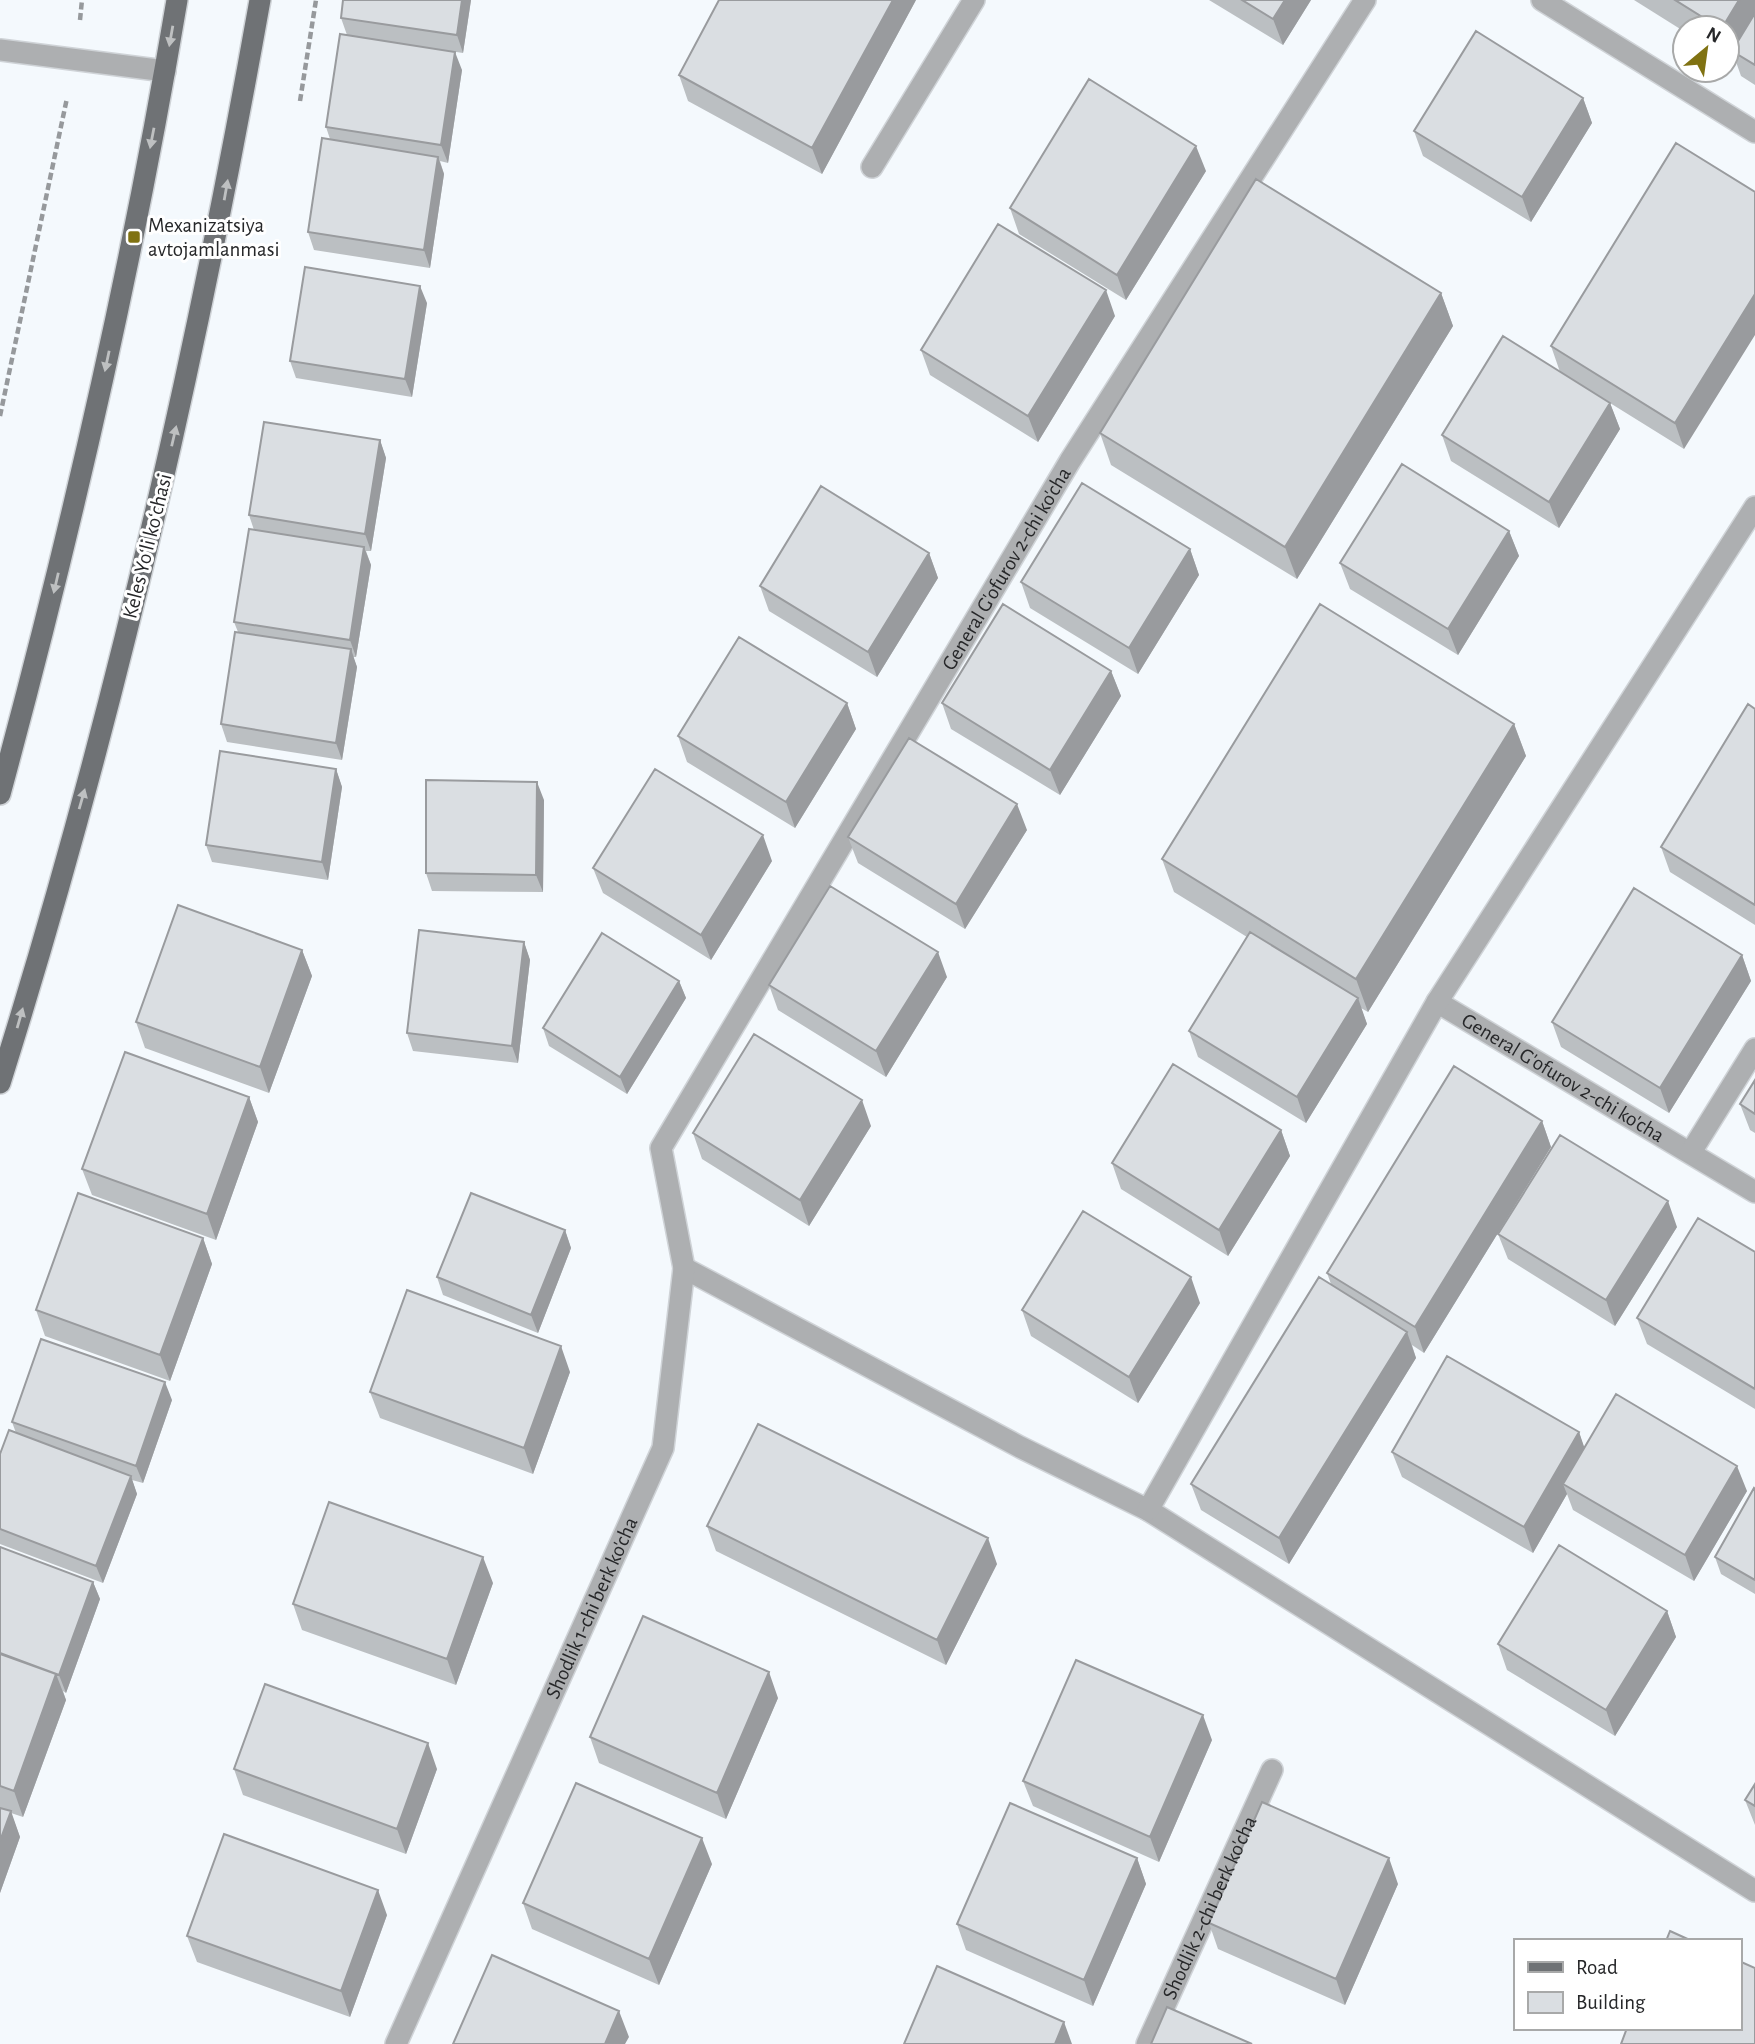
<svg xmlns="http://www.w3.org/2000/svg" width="1755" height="2044" font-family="'Alegreya Sans',sans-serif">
<rect width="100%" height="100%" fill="#f4f9fd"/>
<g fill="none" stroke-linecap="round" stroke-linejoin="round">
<defs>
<path id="service" d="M0 50 165 71"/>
<g id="minor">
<path d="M1542 0 1755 132"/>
<path d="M872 167 974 0"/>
<path id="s1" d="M1437 1002 1755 1192"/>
<path d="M1691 1152 1755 1049"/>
<path d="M684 1268 1020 1447 1148 1510 1755 1891"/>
<path d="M1148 1510 1437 1002 1755 507"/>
<path id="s2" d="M396 2044 663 1448 684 1268 661 1148 1070 461 1365 0"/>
<path id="s3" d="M1147 2044 1272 1770"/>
</g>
<path id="primary" d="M0 794C71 532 132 268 177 0
M0 1083C112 728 195 366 260 0"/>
</defs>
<!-- service casing -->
<use href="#service" stroke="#cfd3d7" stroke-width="24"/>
<!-- minor casing -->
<use href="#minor" stroke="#cfd3d7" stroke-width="24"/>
<!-- primary casing -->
<use href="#primary" stroke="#cfd3d7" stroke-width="24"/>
<!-- path -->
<path stroke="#96999c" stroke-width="4.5" stroke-dasharray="7 3.5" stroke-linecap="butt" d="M80 20 82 0
M300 101 316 0
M0 416 67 98"/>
<!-- service -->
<use href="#service" stroke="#adafb1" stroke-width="21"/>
<!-- minor -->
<use href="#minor" stroke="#adafb1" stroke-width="21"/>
<!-- primary -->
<use href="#primary" stroke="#6f7275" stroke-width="21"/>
</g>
<!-- wall -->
<path fill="#bbbfc2" d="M343 0H471L463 53 417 46 462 70 448 163 440 161 444 174 430 268 314 250 308 232 330 139 326 127 347 35 341 18Z
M916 0 822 174 688 101 679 75Z
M1209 0H1311L1283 45Z
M1634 0H1755V85L1741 76 1735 59 1733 62 1727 58V28H1685V32Z
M1583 98 1592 123 1531 222 1423 156 1414 131Z
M1676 143 1684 449 1610 403 1620 429 1559 528 1451 461 1442 435 1560 372 1551 346Z
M1206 171 1126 300 1019 234 1010 208Z
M1441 293 1453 326 1297 579 1111 465 1100 433Z
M427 303 412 397 296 378 290 361Z
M1115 316 1038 442 930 375 921 350Z
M380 440 386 458 371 551H366L371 565 356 657H353L357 667 342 760 227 742 221 724 238 632 234 622 254 530 249 515Z
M1509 531 1519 556 1458 655 1350 589 1340 563Z
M1190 549 1199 575 1138 674 1030 608 1021 582Z
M929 553 938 578 877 677 769 611 760 586Z
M1111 671 1121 696 1060 795 951 729 942 703Z
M847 703 856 729 795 828 687 762 678 736Z
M1755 709V925L1670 872 1661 847Z
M1514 724 1526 756 1368 1012 1361 1008 1367 1024 1306 1123 1198 1057 1189 1031 1247 937 1174 892 1162 859Z
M336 769 342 787 328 880 212 862 206 845Z
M544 800 543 892 432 891 426 873Z
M1027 830 965 929 858 863 848 837Z
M772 861 711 960 603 893 593 868Z
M524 942 530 960 518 1063 413 1051 407 1033Z
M302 950 312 976 269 1093 145 1048 136 1022Z
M1742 955 1751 981 1669 1113 1561 1047 1552 1022Z
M947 977 886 1077 778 1010 769 985Z
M679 981 686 998 627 1094 549 1046 543 1028Z
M1755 1080V1133L1750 1130 1740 1104Z
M249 1097 258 1122 216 1240 92 1195 82 1169Z
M1542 1121 1551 1147 1424 1353 1412 1345 1416 1358 1289 1564 1201 1510 1191 1484 1331 1284 1327 1273Z
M871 1126 809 1226 702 1159 693 1133Z
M1281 1130 1290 1156 1228 1256 1121 1189 1112 1163Z
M1677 1227 1615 1326 1508 1259 1498 1234Z
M565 1230 571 1248 538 1333 443 1295 437 1277Z
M203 1238 212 1264 170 1381 45 1336 36 1310Z
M1755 1252V1409L1647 1344 1637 1318Z
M1200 1303 1138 1403 1031 1336 1022 1310Z
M570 1372 533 1474 380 1418 370 1392Z
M172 1400 143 1483 132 1480 137 1494 103 1583 0 1544V1454L16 1433 12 1422Z
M1579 1432 1584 1448 1747 1491 1694 1581 1573 1510 1567 1494 1533 1553 1402 1477 1392 1452Z
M1755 1489V1594L1721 1574 1715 1557Z
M707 1526 997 1564 946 1665 716 1551Z
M0 1547 93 1582 100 1599 66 1693 63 1691 66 1700 23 1817 11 1813 20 1837 0 1893Z
M493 1583 456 1685 302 1630 293 1604Z
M1667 1611 1676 1637 1615 1736 1507 1670 1498 1644Z
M778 1698 726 1819 599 1763 590 1737Z
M1212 1740 1159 1862 1033 1806 1023 1781Z
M234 1769H437L406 1854 243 1795Z
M1755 1784V1825L1745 1800Z
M1137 1858 1146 1884 1093 2006 966 1950 957 1924Z
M712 1864 659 1985 532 1929 523 1903Z
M1398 1884 1345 2005 1218 1949 1209 1923Z
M387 1915 350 2017 197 1962 187 1936Z"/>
<!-- shaded-wall -->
<path fill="#999b9e" d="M462 0H471L463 53 457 35Z
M893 0H916L822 174 812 148Z
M1285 0H1311L1283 45 1273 19Z
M1739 0H1755V27L1732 51 1735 59 1733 62 1727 44V28H1722Z
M455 52 462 70 448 163 441 145Z
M1583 98 1592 123 1531 222 1522 197Z
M1196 146 1206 171 1126 300 1117 275Z
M438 157 444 174 430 268 424 250Z
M420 286 427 303 412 397 405 379Z
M1106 290 1115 316 1038 442 1028 416Z
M1441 293 1453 326 1297 579 1285 547Z
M1755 294V335L1684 449 1675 423Z
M1610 403 1620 429 1559 528 1549 502Z
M380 440 386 458 371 551 365 534Z
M1509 531 1519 556 1458 655 1448 629Z
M364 547 371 565 356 657 350 640Z
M1190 549 1199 575 1138 674 1129 648Z
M929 553 938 578 877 677 868 652Z
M351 649 357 667 342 760 336 743Z
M1111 671 1121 696 1060 795 1050 770Z
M847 703 856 729 795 828 786 802Z
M1514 724 1526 756 1368 1012 1356 979Z
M336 769 342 787 328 880 322 862Z
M537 782 544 800 543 892 536 875Z
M1017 804 1027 830 965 929 956 904Z
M763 835 772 861 711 960 701 935Z
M524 942 530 960 518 1063 512 1046Z
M302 950 312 976 269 1093 260 1067Z
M938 952 947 977 886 1077 876 1051Z
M1742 955 1751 981 1669 1113 1660 1088Z
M679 981 686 998 627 1094 620 1077Z
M1358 998 1367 1024 1306 1123 1297 1097Z
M249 1097 258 1122 216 1240 207 1214Z
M862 1100 871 1126 809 1226 800 1200Z
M1542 1121 1551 1147 1424 1353 1415 1327Z
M1281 1130 1290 1156 1228 1256 1219 1230Z
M1668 1201 1677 1227 1615 1326 1606 1300Z
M565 1230 571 1248 538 1333 531 1315Z
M203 1238 212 1264 170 1381 160 1355Z
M1191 1277 1200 1303 1138 1403 1129 1377Z
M1407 1332 1416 1358 1289 1564 1279 1538Z
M561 1346 570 1372 533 1474 524 1448Z
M165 1382 172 1400 143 1483 136 1466Z
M1579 1432 1588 1458 1563 1484 1567 1494 1533 1553 1524 1527Z
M1737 1466 1747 1491 1694 1581 1685 1555Z
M131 1476 137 1494 103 1583 96 1566Z
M988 1538 997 1564 946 1665 937 1640Z
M483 1557 493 1583 456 1685 447 1659Z
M93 1582 100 1599 66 1693 59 1675Z
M1667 1611 1676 1637 1615 1736 1606 1710Z
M769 1672 778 1698 726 1819 717 1793Z
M56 1674 66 1700 23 1817 14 1791Z
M1203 1715 1212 1740 1159 1862 1150 1837Z
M428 1743 437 1769 406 1854 397 1829Z
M11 1811 20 1837 0 1893V1841Z
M702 1838 712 1864 659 1985 649 1959Z
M1137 1858 1146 1884 1093 2006 1084 1980Z
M1389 1858 1398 1884 1345 2005 1336 1979Z
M378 1890 387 1915 350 2017 341 1991Z
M619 2011 629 2037 625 2044H605Z
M1064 2022 1072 2044H1055Z"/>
<!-- building -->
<path fill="#dadee2" stroke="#999b9e" stroke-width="2" d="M343 0H462L457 35 341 18Z
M719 0H893L812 148 679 75Z
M1242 0H1285L1273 19Z
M1675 0H1739L1722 28H1720Z
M1755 13V65L1732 51Z
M1476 31 1583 98 1522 197 1414 131Z
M340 34 455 52 441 145 326 127Z
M1089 79 1196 146 1117 275 1010 208Z
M322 138 438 157 424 250 308 232Z
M1676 143 1755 192V294L1675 423 1551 346Z
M1256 179 1441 293 1285 547 1100 433Z
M998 224 1106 290 1028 416 921 350Z
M305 267 420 286 405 379 290 361Z
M1503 336 1610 403 1549 502 1442 435Z
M264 422 380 440 365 534 249 515Z
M1402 464 1509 531 1448 629 1340 563Z
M1082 483 1190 549 1129 648 1021 582Z
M821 486 929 553 868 652 760 586Z
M249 529 364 547 350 640 234 622Z
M1003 604 1111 671 1050 770 942 703Z
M1320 604 1514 724 1356 979 1162 859Z
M235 632 351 649 336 743 221 724Z
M739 637 847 703 786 802 678 736Z
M1748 704 1755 709V905L1661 847Z
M909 738 1017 804 956 904 848 837Z
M220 751 336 769 322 862 206 845Z
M655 769 763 835 701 935 593 868Z
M426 780 537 782 536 875 426 873Z
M830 886 938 952 876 1051 769 985Z
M1634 888 1742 955 1660 1088 1552 1022Z
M178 905 302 950 260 1067 136 1022Z
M419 930 524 942 512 1046 407 1033Z
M1250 932 1358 998 1297 1097 1189 1031Z
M602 933 679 981 620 1077 543 1028Z
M754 1034 862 1100 800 1200 693 1133Z
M125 1052 249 1097 207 1214 82 1169Z
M1173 1064 1281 1130 1219 1230 1112 1163Z
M1454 1066 1542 1121 1415 1327 1327 1273Z
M1755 1080V1114L1740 1104Z
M1560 1135 1668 1201 1606 1300 1498 1234Z
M78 1193 203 1238 160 1355 36 1310Z
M471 1193 565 1230 531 1315 437 1277Z
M1083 1211 1191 1277 1129 1377 1022 1310Z
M1698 1218 1755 1252V1389L1637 1318Z
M1319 1277 1407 1332 1279 1538 1191 1484Z
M407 1290 561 1346 524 1448 370 1392Z
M41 1339 165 1382 136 1466 12 1422Z
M1447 1356 1579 1432 1524 1527 1392 1452Z
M1616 1394 1737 1466 1685 1555 1563 1484Z
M758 1424 988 1538 937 1640 707 1526Z
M9 1430 131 1476 96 1566 0 1529V1454Z
M1754 1488 1755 1489V1580L1715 1557Z
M329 1502 483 1557 447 1659 293 1604Z
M1559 1545 1667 1611 1606 1710 1498 1644Z
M0 1547 93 1582 59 1675 0 1653Z
M643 1616 769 1672 717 1793 590 1737Z
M0 1654 56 1674 14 1791 0 1786Z
M1076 1660 1203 1715 1150 1837 1023 1781Z
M265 1684 428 1743 397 1829 234 1769Z
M576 1783 702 1838 649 1959 523 1903Z
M1755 1784V1806L1745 1800Z
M1262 1802 1389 1858 1336 1979 1209 1923Z
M1010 1803 1137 1858 1084 1980 957 1924Z
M0 1808 11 1811 0 1841Z
M224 1834 378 1890 341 1991 187 1936Z
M1670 1931 1692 1941H1666Z
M492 1955 619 2011 605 2044H453Z
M1739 1961 1755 1968V2044H1621L1627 2028H1739Z
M937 1966 1064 2022 1055 2044H904Z
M1167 2007 1252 2044H1151Z"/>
<!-- one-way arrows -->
<defs><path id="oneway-solid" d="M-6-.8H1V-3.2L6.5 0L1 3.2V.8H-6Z" transform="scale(1.75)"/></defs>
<g fill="#bec0c1">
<use href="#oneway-solid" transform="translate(171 36) rotate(100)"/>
<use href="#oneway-solid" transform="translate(152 138) rotate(101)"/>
<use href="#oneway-solid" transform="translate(226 190) rotate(-80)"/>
<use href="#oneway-solid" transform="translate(107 361) rotate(102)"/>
<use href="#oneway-solid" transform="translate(174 436) rotate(-77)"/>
<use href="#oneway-solid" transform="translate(56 583) rotate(103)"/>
<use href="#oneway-solid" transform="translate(82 799) rotate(-74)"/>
<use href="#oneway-solid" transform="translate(20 1018) rotate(-74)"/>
</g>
<!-- markers -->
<rect fill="#807212" stroke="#fff" stroke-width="2.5" x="127" y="230" width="14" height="14" rx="3.5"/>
<g text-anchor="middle" stroke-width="6" stroke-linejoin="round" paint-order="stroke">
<!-- poi labels -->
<g font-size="21" fill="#262729" stroke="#fff" text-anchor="start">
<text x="148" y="232">Mexanizatsiya<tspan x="148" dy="24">avtojamlanmasi</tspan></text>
</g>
<!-- street labels -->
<g font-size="21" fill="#262729" stroke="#fff">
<text transform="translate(147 546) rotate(-76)" y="7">Keles Yoʻli koʻchasi</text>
<text dy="7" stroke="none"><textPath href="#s2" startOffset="1631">General G'ofurov 2-chi ko'cha</textPath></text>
<text dy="7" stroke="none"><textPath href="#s1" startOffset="147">General G'ofurov 2-chi ko'cha</textPath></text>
<text dy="7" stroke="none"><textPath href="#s2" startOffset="478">Shodlik 1-chi berk ko'cha</textPath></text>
<text dy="7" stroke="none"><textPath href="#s3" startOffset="150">Shodlik 2-chi berk ko'cha</textPath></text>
</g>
</g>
<!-- legend -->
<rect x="1514" y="1939" width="228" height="91" fill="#ffffff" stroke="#a8a9a9" stroke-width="2"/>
<rect x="1528" y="1962" width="35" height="10" fill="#6f7275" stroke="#a8a9a9" stroke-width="2"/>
<text x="1576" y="1974" font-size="21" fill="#262729">Road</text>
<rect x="1528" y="1992" width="35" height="21" fill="#dadee2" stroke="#a8a9a9" stroke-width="2"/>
<text x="1576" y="2009" font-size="21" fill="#262729">Building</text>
<!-- north arrow -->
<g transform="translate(1706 49) rotate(29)"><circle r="33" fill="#ffffff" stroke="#a8a9a9" stroke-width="2"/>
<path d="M0-5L12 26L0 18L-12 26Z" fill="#807212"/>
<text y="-10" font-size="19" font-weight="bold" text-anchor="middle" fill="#262729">N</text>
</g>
</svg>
